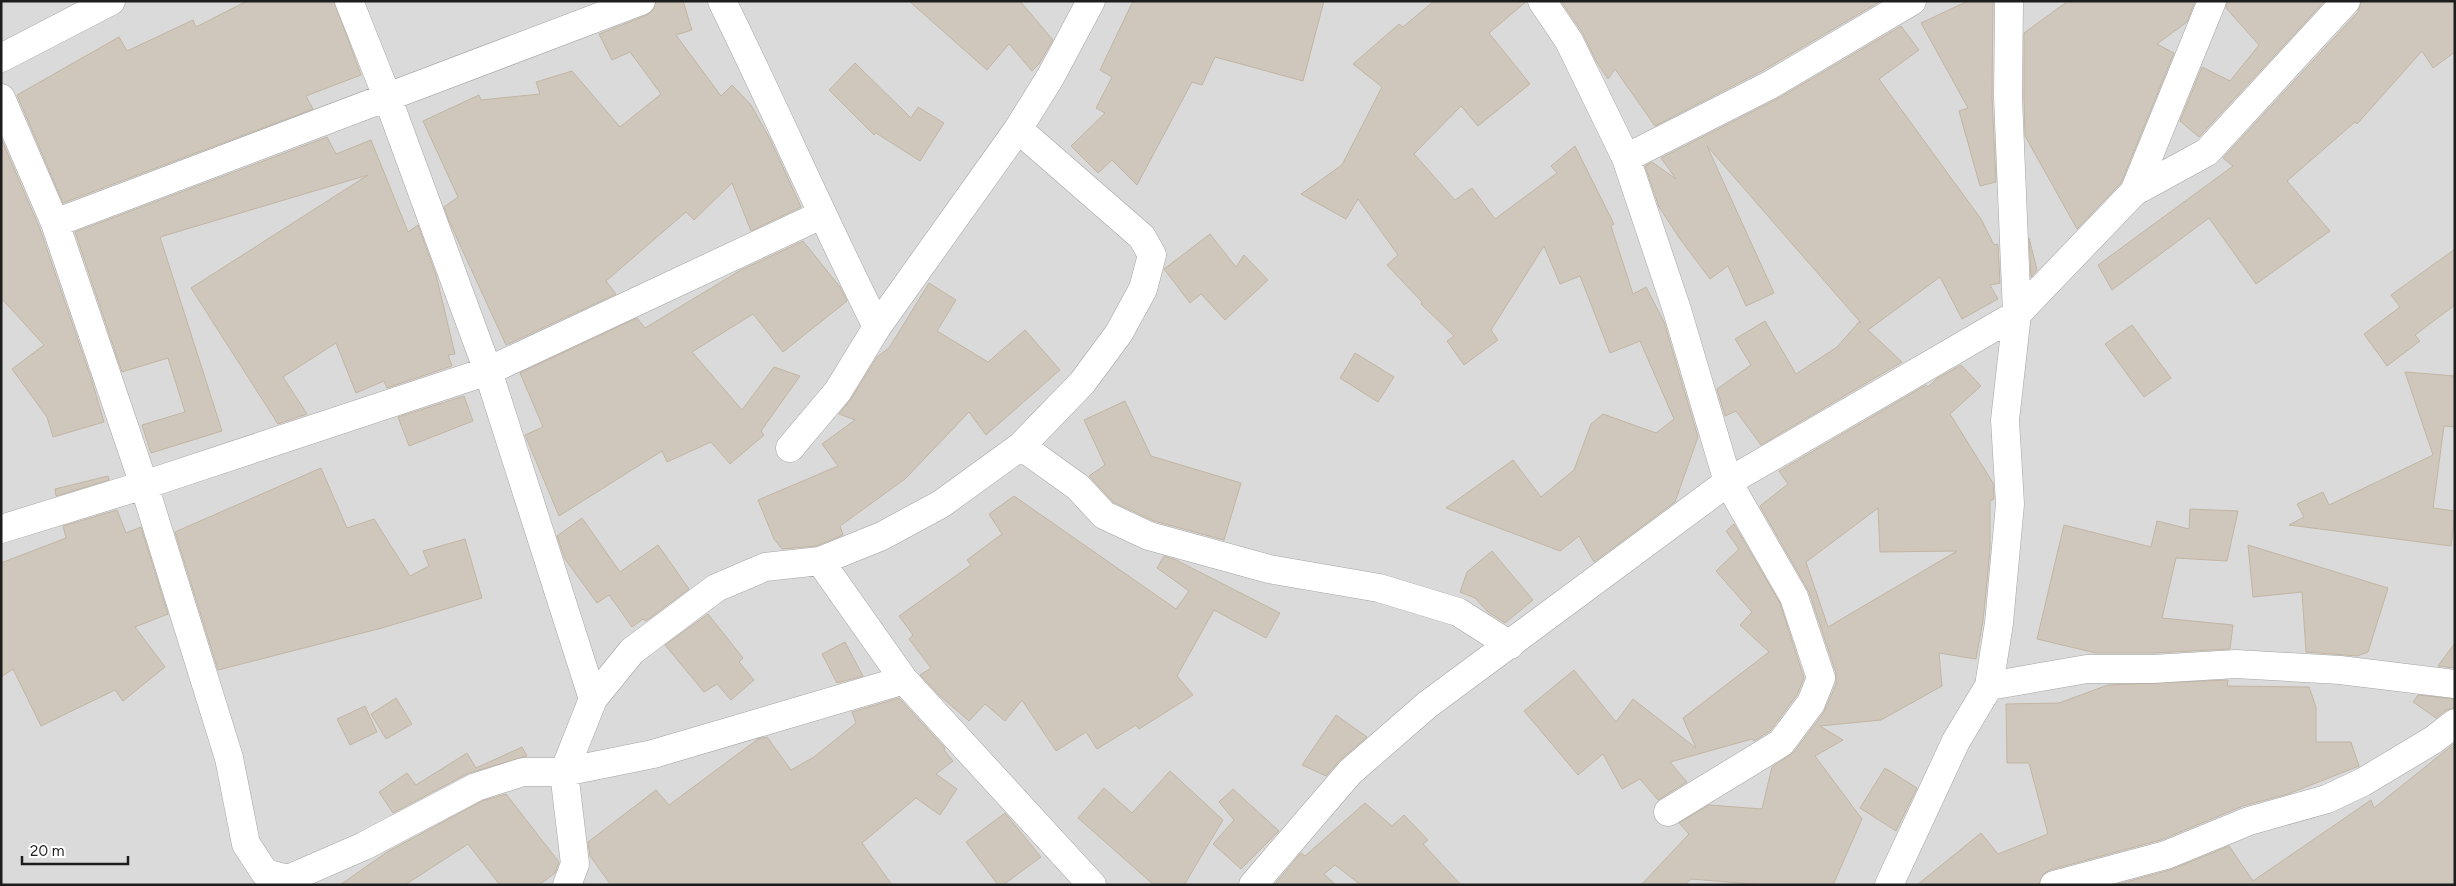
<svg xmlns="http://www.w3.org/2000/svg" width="2456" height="886" font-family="Figtree,sans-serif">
<rect width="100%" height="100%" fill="#efede2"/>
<!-- residential -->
<path fill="#dbdada" d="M1 1H2455V885H1Z"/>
<!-- building -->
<path fill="#cfc7bb" stroke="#c2b5a3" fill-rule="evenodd" d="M247 1H334L361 75 306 96 313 109 63 203 17 95 119 37 127 51 193 20 196 27Z
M656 1H683L692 30 676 35 721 96 732 85 751 105 770 139 801 207 751 231 732 183 694 220 686 212 606 281 616 294 506 345 449 221 444 207 458 197 423 121 479 95 481 100 540 94 536 82 572 71 620 127 661 94 630 52 612 60 599 34 647 15 653 10Z
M909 1H1020L1053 40 1039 64 1032 71 1009 44 987 70Z
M1133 1H1324L1303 81 1215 57 1202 85 1192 82 1137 185 1112 160 1098 173 1071 146 1105 113 1096 108 1112 77 1100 70Z
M1434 1H1527L1489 33 1530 84 1478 126 1461 106 1414 154 1455 200 1472 188 1495 219 1557 173 1551 166 1575 146 1614 224 1611 226 1633 294 1646 287 1664 322 1698 437 1675 502 1594 562 1579 536 1560 551 1446 508 1513 460 1541 497 1574 470 1591 424 1603 414 1656 433 1674 419 1640 341 1610 353 1580 276 1560 284 1544 246 1491 330 1498 340 1464 365 1447 341 1454 336 1421 304 1422 302 1387 265 1398 255 1358 199 1346 219 1301 194 1342 165 1382 87 1353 64 1399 24 1403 27Z
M1561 1H1881L1762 71 1655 126 1615 69 1608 79 1596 61 1582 32Z
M1968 1H1993L1992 97 1996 182 1980 186 1959 111 1968 108 1921 23Z
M2068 1H2195L2187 22 2157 44 2174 53 2121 183 2077 229 2025 136 2024 97V33Z
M2227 1H2325L2199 137 2180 121 2202 67 2230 81 2259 45 2226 8Z
M2361 1H2455V52L2433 68 2422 51 2357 124 2355 122 2287 181 2330 231 2256 284 2209 218 2112 290 2098 265 2233 166 2223 158 2358 12Z
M1901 26 1919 50 1879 79 1981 219 1994 245 1998 244 2000 283 1990 285 1998 299 1962 319 1940 277 1868 330 1902 362 1761 445 1736 411 1725 416 1717 389 1751 365 1735 339 1765 321 1796 374 1837 347 1859 322 1861 323 1707 146 1774 293 1746 306 1728 266 1710 279 1680 239 1659 207 1645 166 1652 162 1676 179 1661 158 1777 99Z
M855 63 911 118 918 107 944 123 920 161 876 133 874 135 829 90Z
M327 137 336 154 371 140 408 232 418 225 436 275 455 354 448 355 452 366 387 388 384 381 356 393 336 343 283 377 307 414 278 424 191 288 368 175 160 237 222 431 151 453 142 425 185 412 168 358 122 372 75 232Z
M1 138 40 229 92 381 104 422 53 437 47 417 12 369 44 345 1 298Z
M1210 234 1236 267 1244 255 1268 280 1225 320 1201 294 1190 303 1164 269Z
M2029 238 2037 270 2031 277Z
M803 241 840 287 847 301 783 352 753 314 692 352 742 410 774 367 800 376 761 431 764 435 730 464 711 442 667 462 662 451 559 516 525 435 543 427 520 373 637 318 645 328 741 270Z
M2455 249V305L2415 335 2420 341 2387 366 2364 334 2400 307 2391 295Z
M929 283 956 300 937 331 988 362 1025 330 1060 370 986 435 969 412 905 479 840 526 843 535 816 546 782 549 774 539 758 500 838 466 822 444 855 420 839 414 851 399 877 357 889 348Z
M2132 325 2171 378 2144 397 2105 344Z
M1355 353 1394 377 1378 402 1340 378Z
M1961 365 1981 386 1950 414 1993 483 1994 499 1990 501V550L1983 621 1976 659 1939 653 1942 686 1881 720 1820 726 1843 740 1815 756 1862 819 1833 885H1764L1691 879 1685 885H1641L1689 834 1679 823 1709 805 1762 809 1772 767 1794 752 1824 712 1836 684V673L1809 592 1760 506 1788 484 1779 471 1926 385 1928 387 1936 379ZM1878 508 1880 552 1957 551 1828 627 1806 562Z
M2405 372 2455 376V427L2444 426 2433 508 2455 511 2451 546 2289 525 2304 517 2297 504 2323 492 2329 505 2433 455Z
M464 396 473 421 409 446 398 417Z
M1125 401 1151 456 1241 483 1224 540 1154 521 1113 502 1089 476 1105 465 1084 420Z
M321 468 347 528 374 519 410 576 429 566 423 551 465 539 482 598 382 628 218 670 175 532Z
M108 476 109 480 56 496 55 489Z
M1014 496 1176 609 1189 591 1157 568 1164 556 1176 560 1280 613 1266 638 1214 610 1177 676 1193 695 1139 729 1136 725 1097 749 1086 732 1056 751 1022 700 1005 721 985 704 969 721 939 695 920 675 931 668 909 639 913 635 899 616 971 565 967 560 1002 534 989 514Z
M2190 509 2238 511 2227 561 2176 558 2162 618 2233 625 2230 649 2153 653H2096L2037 639 2064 525 2151 547 2157 521 2189 529Z
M117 510 126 533 141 527 168 614 135 627 165 667 123 701 115 690 41 726 13 669 1 677V563L66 538 63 526Z
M582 518 620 572 658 545 689 589 646 621 643 619 632 627 609 595 597 603 565 559 557 536Z
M1734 524 1780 603 1804 678 1797 695 1770 731 1754 741 1752 739 1670 762 1687 782 1658 800 1640 779 1622 789 1603 754 1578 775 1524 711 1574 670 1616 722 1633 699 1696 748 1683 718 1769 652 1740 625 1752 612 1716 571 1739 549 1726 531Z
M2248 545 2388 588 2368 652 2357 656 2306 652 2302 592 2253 597Z
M1492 551 1533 600 1505 623 1488 612 1475 598 1460 592 1467 572Z
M708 614 743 658 739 662 754 680 731 700 717 684 704 692 665 645Z
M845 642 863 676 837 683 822 654Z
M2455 643V668L2438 666Z
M2228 680 2227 686 2309 687 2316 707V742H2351L2359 766 2288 794 2243 806 2161 840 2050 870 2043 874 2039 885H1917L1981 833 1998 854 2048 834 2029 763H2007L2006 704 2059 703 2108 685Z
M2418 695 2455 699V708L2446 710 2436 718 2413 702Z
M396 698 412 724 386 739 371 714Z
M899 698 945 748 944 750 953 761 936 774 957 789 940 815 916 798 862 843 892 885H611L590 856 588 842 656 790 669 805 758 739 767 737 791 770 814 757 856 723 852 712Z
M365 706 377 732 350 745 337 719Z
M1336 715 1367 737 1340 760 1326 776 1302 765Z
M2455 743V885H2115L2170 870 2229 846 2253 881 2371 800 2374 808Z
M522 747 527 756 469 773 393 813 379 792 407 773 416 785 467 753 476 768Z
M1885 768 1917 788 1896 831 1860 808Z
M1170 771 1223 820 1184 885H1154L1078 818 1104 788 1132 813Z
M1233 789 1279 831 1241 869 1213 844 1234 820 1219 802Z
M506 794 559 862 555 873 539 885H500L468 844 405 885H340L387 852 482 801Z
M1365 803 1392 826 1404 815 1428 840 1423 844 1461 885H1361L1335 865 1324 874 1336 885H1274L1301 853 1305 856Z
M1005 813 1041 857 1003 885H998L966 842Z"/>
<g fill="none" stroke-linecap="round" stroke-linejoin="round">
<defs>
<path id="street" d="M349 1 388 99 488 371 593 699
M722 1C775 109 823 219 877 327
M1542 1 1569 41 1626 158 1677 310 1728 482 1794 597 1821 678 1811 703 1781 743 1668 812
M1 58 111 1
M1 98 55 223 144 485 229 758 246 844 265 873 288 879 364 846 476 787 523 772H564L653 754 904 680
M1626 158 1770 85 1912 1
M2134 192 2212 1
M55 223 641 1
M1021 446 1078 487 1104 515 1149 536 1269 569 1379 588 1458 612 1510 645
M790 448 838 391 877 327 1018 129 1051 76 1091 1
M1 529 144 485 488 371 821 215
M820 561 904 680 1092 885
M1989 686 2087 669H2153L2236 664 2340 670 2455 684
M567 885 575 864 564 772 593 699 632 651 716 588 765 567 820 561 882 536 941 504 1021 446 1082 383 1119 333 1143 289 1152 255 1142 237 1018 129
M1253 885 1350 772 1427 705 1728 482 2017 314 2134 192 2207 152 2346 1
M1889 885 1956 741 1989 686 1999 623 2010 504 2005 420 2017 314 2008 97 2009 1
M2054 885 2166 855 2249 821 2327 799 2363 782 2433 740 2455 723"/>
</defs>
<!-- street casing -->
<use href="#street" stroke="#a4a4a4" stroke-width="29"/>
<!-- street -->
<use href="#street" stroke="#fff" stroke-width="28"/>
</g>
<!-- border -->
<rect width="2456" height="886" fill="none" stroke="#1d1d1d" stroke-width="5"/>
<!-- scale -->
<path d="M22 856v8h106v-8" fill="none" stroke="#1d1d1d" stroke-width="2.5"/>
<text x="30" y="856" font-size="15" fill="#1d1d1d" stroke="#ffffff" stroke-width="4" paint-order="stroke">20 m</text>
</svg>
